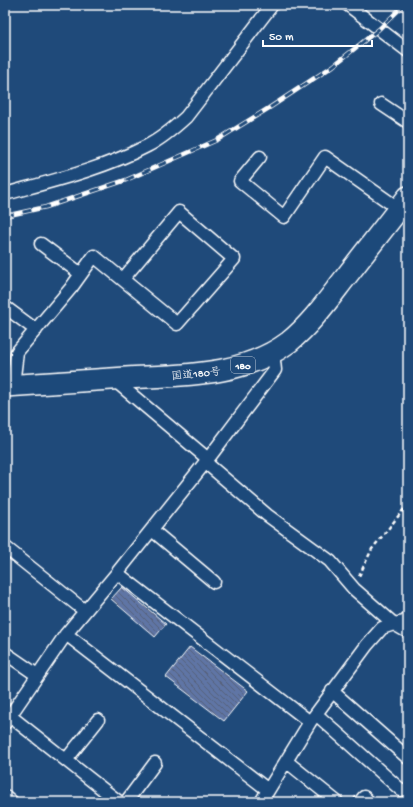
<svg xmlns="http://www.w3.org/2000/svg" width="413" height="807" font-family="'Gochi Hand','Klee One',sans-serif">
<defs>
<pattern id="building-back-hatch" width="6" height="6" patternUnits="userSpaceOnUse"><rect width="6" height="6" fill="#5f75a5"/><path d="M-1 5l2 2M0 0l6 6M5-1l2 2" fill="none" stroke="#566078"/></pattern>
</defs>
<rect width="100%" height="100%" fill="#1f4a7a"/>
<filter id="ink" filterUnits="userSpaceOnUse"><feTurbulence type="fractalNoise" baseFrequency=".025" numOctaves="2"/><feDisplacementMap in="SourceGraphic" scale="8" xChannelSelector="R" yChannelSelector="G"/><feConvolveMatrix kernelMatrix="1 2 1 2 8 2 1 2 1" color-interpolation-filters="sRGB"/></filter>
<g filter="url(#ink)">
<!-- building -->
<path fill="url(#building-back-hatch)" stroke="#fff" d="M122 587 166 624 155 637 111 599Z
M190 647 248 691 224 721 166 677Z"/>
<g fill="none" stroke-linecap="round" stroke-linejoin="round">
<defs>
<path id="minor" d="M348 5 408 51
M381 104 408 122
M260 157 240 181 284 217 325 157 399 209
M5 194C52 181 103 169 147 146 161 139 174 128 186 117L272 5
M41 244 81 274
M5 307 36 330
M113 379 208 459
M13 385 17 352 71 288 94 256 177 324 234 259 179 212 123 279
M205 462 267 515 330 561 354 589 394 624 408 632
M152 530 214 582
M5 547 85 611
M117 573 310 722
M66 634 268 790
M5 653 37 675
M332 691 408 758
M5 712 119 802
M316 714 401 790
M5 723 66 634 117 573 208 459 275 370 273 352
M66 760 98 720
M286 761 337 802
M5 796 12 802
M126 802 155 763
M261 802 310 722 367 645 382 628 394 624 405 622 408 618
M360 802 364 797 369 802"/>
<path id="trunk" d="M5 386C45 383 86 381 126 378 182 375 242 377 289 342 311 324 328 300 345 278 366 251 387 224 408 197"/>
</defs>
<!-- minor casing -->
<use href="#minor" stroke="#fff" stroke-width="15"/>
<!-- trunk casing -->
<use href="#trunk" stroke="#fff" stroke-width="24"/>
<!-- path -->
<path stroke="#fff" stroke-width="2.5" stroke-dasharray="4 3" stroke-linecap="butt" d="M359 576 372 549 408 504"/>
<!-- minor -->
<use href="#minor" stroke="#1f4a7a" stroke-width="12"/>
<!-- trunk -->
<use href="#trunk" stroke="#1f4a7a" stroke-width="21"/>
<defs>
<path id="rail" d="M5 216 46 207 126 180 217 140 269 108 333 66 379 29 404 5"/>
</defs>
<!-- rail casing -->
<use href="#rail" stroke="#fff" stroke-width="4.5"/>
<!-- rail -->
<use href="#rail" stroke="#1f4a7a" stroke-width="3" stroke-dasharray="9" stroke-linecap="butt"/>
</g>
</g>
<g text-anchor="middle" stroke-width="3.5" stroke-linejoin="round" paint-order="stroke">
<!-- shield labels -->
<rect fill="#1f4a7a" stroke="#bcc9d7" stroke-width="1" x="231" y="357" width="24" height="16" rx="3"/>
<g font-size="10" font-weight="bold" fill="#fff">
<text x="243" y="369">180</text>
</g>
<!-- street labels -->
<g font-size="11" fill="#fff" stroke="#1f4a7a">
<text transform="translate(196 373) rotate(-6)" y="4">国道180号</text>
</g>
</g>
<!-- margin -->
<rect width="413" height="807" fill="none" stroke="#1f4a7a" stroke-width="20"/>
<rect x="10" y="10" width="393" height="787" fill="none" stroke="#fff" stroke-width="1.5" filter="url(#ink)"/>
<!-- scale -->
<path d="M263 40v6h109v-6" fill="none" stroke="#ffffff" stroke-width="2"/>
<text x="269" y="40" font-size="12" fill="#ffffff" stroke="#1f4a7a" stroke-width="3" paint-order="stroke">50 m</text>
</svg>
